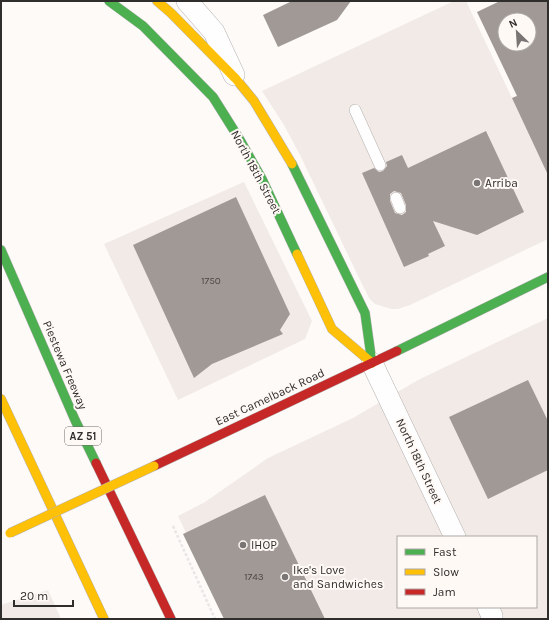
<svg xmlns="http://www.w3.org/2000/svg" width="549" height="620" font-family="Karla,sans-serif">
<rect width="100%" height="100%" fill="#fdfaf8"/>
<!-- built -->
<path fill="#f2eae6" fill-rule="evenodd" d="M454 1H466L512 98 548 80V239L410 305 398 309H391L375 304 369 298 361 282 300 155 284 125 262 91Z
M244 182 312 321 305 339 178 400 104 244Z
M548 318V619H227L178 516 205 502 268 458 353 418 418 380ZM398 537H536V607H398Z
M48 590 61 619H1V605Z"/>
<!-- building -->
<path fill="#a19996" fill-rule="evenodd" d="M292 1H351L337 20 278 47 263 15Z
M500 1H548V175L512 98 517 96 477 12ZM505 20H529V44H505Z
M486 131 524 212 477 235 433 221 445 246 428 254 429 256 404 267 362 173 374 168 379 172 383 171 387 166 386 162 402 155 408 168ZM394 191 401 193 406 205V212L402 215 395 213 390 201V194Z
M236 197 290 314 280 330 283 334 212 364 194 378 133 245Z
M528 380 548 421V470L488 499 449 417Z
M265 495 325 619H224L183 534Z"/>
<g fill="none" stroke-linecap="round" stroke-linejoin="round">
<defs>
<path id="lane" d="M355 110 380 165
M396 198 400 208"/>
<path id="street" d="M187 1 214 32 234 75
M372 363 455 537
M488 607 492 616"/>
<path id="fast" d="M109 1 143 26 213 97 240 140 262 179 297 254
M292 164 365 313 372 363
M1 250 75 420 96 463
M397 351 548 277"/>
<path id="slow" d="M157 1 171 13 236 79 254 101 292 164
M297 254 332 329 372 363
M1 399 104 619"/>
<path id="jam" d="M96 463 171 619
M154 466 397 351"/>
</defs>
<!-- lane casing -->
<use href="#lane" stroke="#b5b2b1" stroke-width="12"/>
<!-- street casing -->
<use href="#street" stroke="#b5b2b1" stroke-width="22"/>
<!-- fast casing -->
<use href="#fast" stroke="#b5b2b1" stroke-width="10"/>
<!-- slow casing -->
<use href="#slow" stroke="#b5b2b1" stroke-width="10"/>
<!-- jam casing -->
<use href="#jam" stroke="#b5b2b1" stroke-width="10"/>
<!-- path -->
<path stroke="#e8e6e6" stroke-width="2.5" stroke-dasharray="3 2" stroke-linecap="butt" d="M173 526 215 619"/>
<!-- lane -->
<use href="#lane" stroke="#fffefe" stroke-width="11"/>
<!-- street -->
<use href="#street" stroke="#fffefe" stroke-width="21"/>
<!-- fast -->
<use href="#fast" stroke="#4caf50" stroke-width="9"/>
<!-- slow -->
<use href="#slow" stroke="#ffc107" stroke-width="9"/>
<!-- jam -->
<use href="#jam" stroke="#c62828" stroke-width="9"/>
<defs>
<path id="slow-bridge" d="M10 533 154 466"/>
</defs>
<!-- slow-bridge casing -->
<use href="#slow-bridge" stroke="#b5b2b1" stroke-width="10" stroke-linecap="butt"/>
<!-- slow-bridge -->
<use href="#slow-bridge" stroke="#ffc107" stroke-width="9"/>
</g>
<!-- markers -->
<g fill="#787574" stroke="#fff9f6" stroke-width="1.5">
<circle cx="477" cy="183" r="4"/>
<circle cx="243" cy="545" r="4"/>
<circle cx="285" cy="577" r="4"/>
</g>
<g text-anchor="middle" stroke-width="4" stroke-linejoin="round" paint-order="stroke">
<!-- number labels -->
<g font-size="10" fill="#4c4947">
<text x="211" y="284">1750</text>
<text x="254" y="580">1743</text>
</g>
<!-- shield labels -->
<rect fill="#fff9f6" stroke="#6e6b69" stroke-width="1" x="65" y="427" width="36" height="18" rx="3"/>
<g font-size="11" font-weight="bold" fill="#302e2d">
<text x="83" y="440">AZ 51</text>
</g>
<!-- street labels -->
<g font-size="12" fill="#302e2d" stroke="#fff9f6">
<text transform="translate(256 172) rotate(62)" y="4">North 18th Street</text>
<text transform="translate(65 365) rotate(67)" y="4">Piestewa Freeway</text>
<text transform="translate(270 397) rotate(-25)" y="4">East Camelback Road</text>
<text transform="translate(419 461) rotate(65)" y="4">North 18th Street</text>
</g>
<!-- poi labels -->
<g font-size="12" fill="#302e2d" stroke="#fff9f6" text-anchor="start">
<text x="485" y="187">Arriba</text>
<text x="251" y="549">IHOP</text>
<text x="293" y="574">Ike's Love<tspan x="293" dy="14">and Sandwiches</tspan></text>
</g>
</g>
<!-- border -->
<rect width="549" height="620" fill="none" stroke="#302e2d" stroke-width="4"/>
<!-- legend -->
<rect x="397" y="536" width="140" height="72" fill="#fff9f6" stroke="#aca8a6"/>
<rect x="405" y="549" width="20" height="6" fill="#4caf50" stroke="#aca8a6"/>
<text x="433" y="556" font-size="12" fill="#302e2d">Fast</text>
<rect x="405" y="569" width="20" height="6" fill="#ffc107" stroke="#aca8a6"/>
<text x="433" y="576" font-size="12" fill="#302e2d">Slow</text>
<rect x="405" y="589" width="20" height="6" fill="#c62828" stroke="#aca8a6"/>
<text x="433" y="596" font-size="12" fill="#302e2d">Jam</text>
<!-- north arrow -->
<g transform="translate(517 32) rotate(335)"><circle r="19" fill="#fff9f6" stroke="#aca8a6"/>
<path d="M0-3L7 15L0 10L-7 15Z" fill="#787574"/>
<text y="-6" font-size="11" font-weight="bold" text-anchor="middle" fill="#302e2d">N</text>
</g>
<!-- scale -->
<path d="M14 600v6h59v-6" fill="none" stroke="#302e2d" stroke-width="2"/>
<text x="20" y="600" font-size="12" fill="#302e2d" stroke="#fff9f6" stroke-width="3" paint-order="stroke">20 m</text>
</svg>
